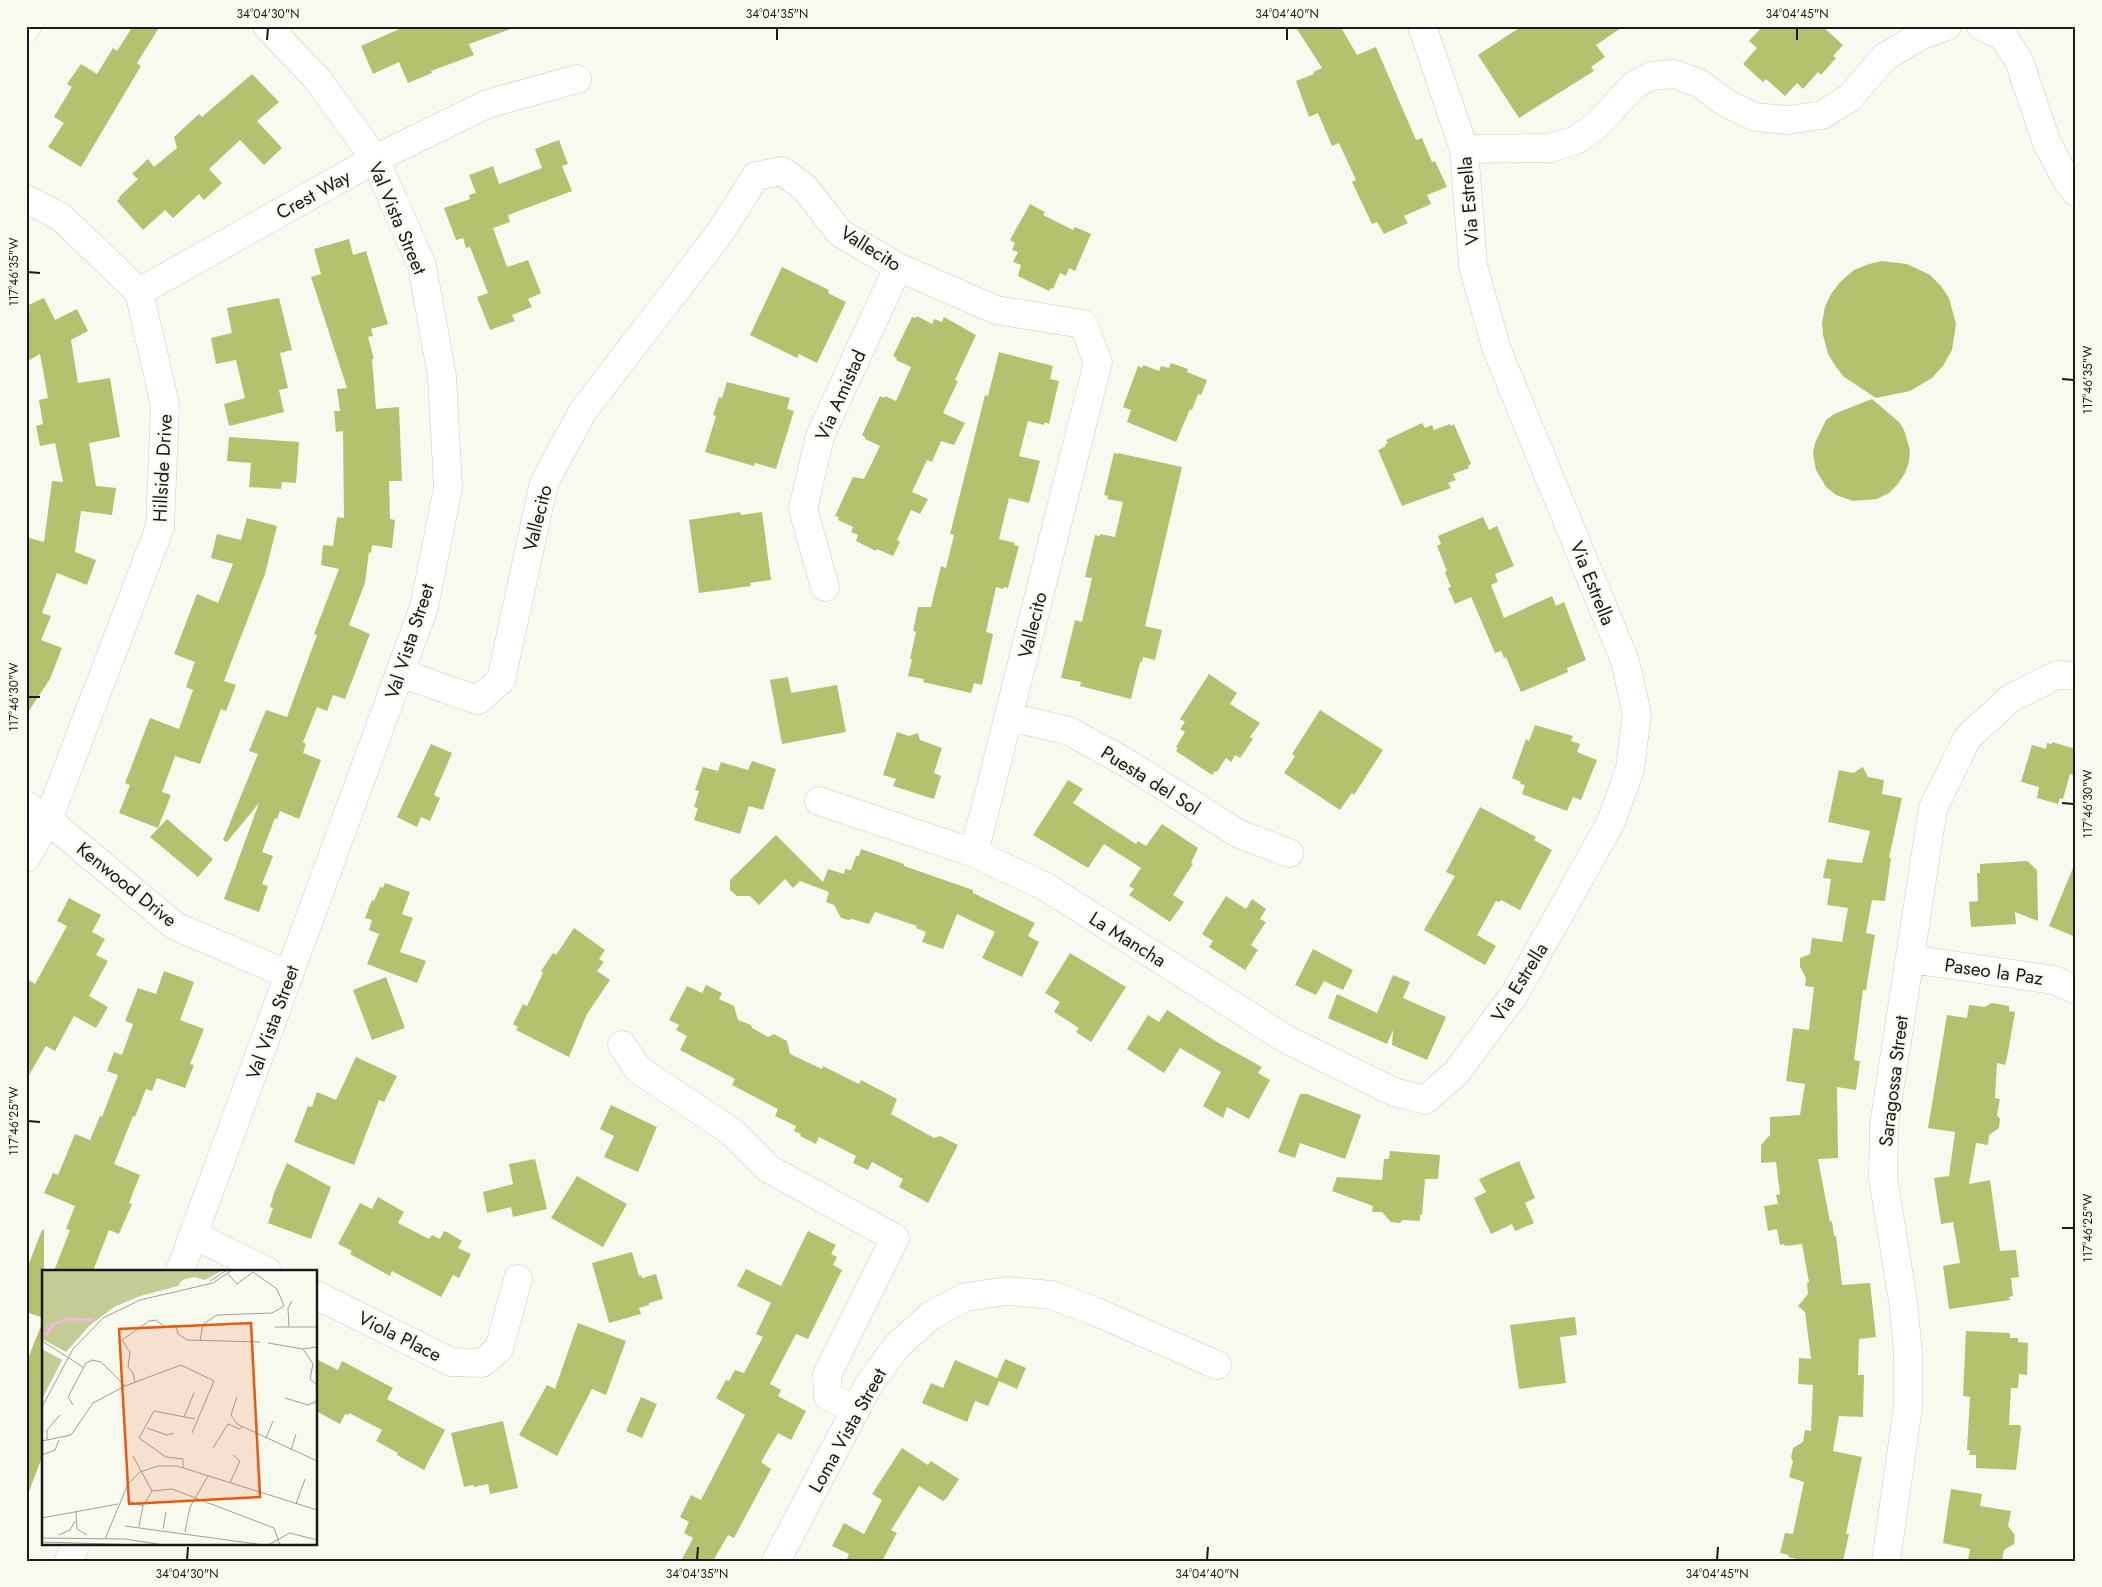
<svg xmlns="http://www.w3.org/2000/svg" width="2102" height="1587" font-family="Jost,sans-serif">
<rect width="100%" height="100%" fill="#f8faf0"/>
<!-- building -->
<path fill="#b6c16f" d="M133 26H160L137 63 141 66 81 167 48 147 64 123 54 117 72 87 67 84 81 64 97 74 113 48 117 51Z
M406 26H511V29L469 44 474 55 431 71 432 73 408 83 399 62 373 74 361 46Z
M1295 26H1340L1357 55 1376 47 1416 140 1422 138 1432 162 1435 161 1447 187 1427 195 1431 204 1404 216 1408 223 1384 234 1377 222 1372 224 1352 182 1356 180 1339 143 1332 146 1318 113 1309 117 1296 81 1314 74 1313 72 1322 68Z
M1522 26H1624L1596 45 1605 57 1591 67 1594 71 1519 118 1478 55Z
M1763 26H1822L1843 45 1833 56 1836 58 1821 75 1818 72 1803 89 1797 83 1785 96 1766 79 1763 82 1743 64 1757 48 1749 41Z
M252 74 279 102 257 121 282 148 264 165 240 140 209 169 222 183 204 200 199 194 173 218 165 210 143 230 117 201 120 198 119 197 138 179 132 174 148 159 154 167 177 148 174 137 199 114 202 117Z
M559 140 568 164 562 166 572 191 508 215 510 222 493 228 507 267 528 260 541 293 528 299 532 307 512 315 515 321 490 330 477 297 488 293 470 247 466 248 463 238 456 240 444 208 470 199 469 195 476 193 469 175 493 166 499 184 542 168 535 149Z
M1030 204 1045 212 1043 215 1073 230 1075 227 1091 234 1075 271 1069 268 1066 276 1060 273 1053 289 1051 288 1049 291 1018 276 1021 265 1013 262 1018 252 1012 250 1015 243 1010 240Z
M349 239 353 255 366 251 388 324 371 329 373 336 368 337 374 359H372L376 409 399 407 402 481H389L390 519 395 520 392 548 372 545 371 553 369 552 365 583 349 625 370 634 345 699 333 695 327 711 317 707 303 742 306 744 303 753 321 760 299 819 280 811 277 819 275 818 262 852 273 856 262 884 268 886 259 912 224 899 259 803 227 842 223 840 258 754 249 751 266 710 287 717 317 635 314 634 339 569 321 565 323 545 333 546 337 517 344 518 343 431 336 432 334 411H340L337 389 347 388 311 277 321 274 314 249Z
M1882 261 1907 264 1930 275 1941 286 1949 298 1956 324 1952 350 1943 366 1932 378 1910 391 1876 398 1844 377 1836 367 1828 354 1823 335 1822 323 1825 307 1831 294 1840 282 1854 270 1869 264Z
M782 267 829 290 828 293 846 302 817 363 799 354 797 358 750 335Z
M44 298 55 320 77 309 88 331 71 340 78 383 110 378 120 437 89 443 96 486 116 488 112 515 81 511 75 552 96 560 87 585 57 573 42 613 51 616 41 640 62 648 50 679 26 715V537L44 542 52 481 63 482 55 443 40 446 36 426 43 424 39 400 48 398 40 354 26 362V306Z
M279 298 292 350 280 353 288 388 279 390 284 412 229 426 224 404 245 398 236 360 216 364 211 338 232 333 227 308Z
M917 316 932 324 934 319 942 322 944 317 976 335 955 380 958 381 943 413 965 423 954 445 941 441 932 462 927 460 912 492 928 499 920 514 911 510 897 540 900 542 893 556 877 549 876 551 856 541 858 535 851 532 853 527 838 520 839 517 835 516 853 477 864 479 880 446 865 439V437L862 435 880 396 884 398 885 396 896 401 911 367 896 360 897 358 893 356 912 317 916 318Z
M999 352 1053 366 1050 379 1059 381 1049 424 1045 422 1044 425 1028 421 1019 456 1040 461 1029 503 1009 498 999 539 1015 543 1014 545 1019 546 1008 588 1004 587 1003 589 996 587 986 632 993 634 982 685 974 683 971 693 923 682 924 679 908 676 912 659H910L916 632 913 631 918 607H931L941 566 946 568 954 535 950 534 985 395 988 396Z
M1171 363 1188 369 1187 372 1207 380 1201 395 1198 394 1192 410 1190 409 1176 442 1127 422 1131 410 1123 407 1138 366 1142 368 1143 365 1159 371 1161 366 1169 368Z
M727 382 790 398 787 409 794 411 776 469 755 463 754 466 705 452 716 416 713 415 719 397 722 398Z
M1872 399 1899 422 1904 430 1910 450 1909 462 1905 473 1898 484 1889 493 1877 499 1853 501 1836 495 1826 487 1816 470 1813 453 1815 443 1826 420 1834 414Z
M1422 423 1425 428 1432 425 1434 430 1450 424 1451 426 1454 424 1471 464 1468 466 1469 468 1453 474 1456 480 1448 483 1451 488 1402 506 1378 450 1386 446 1385 444 1388 443 1386 440Z
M229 437 299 442 296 483 282 482 281 489 249 487 251 463 227 461Z
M1114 453 1118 454V453L1182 467 1145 626 1162 630 1155 660 1143 657 1142 662H1140L1131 699 1080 686 1081 682 1061 678 1075 620 1082 622 1092 578 1085 577 1095 535 1100 536V534L1115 537 1123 502 1107 499 1108 496 1104 495Z
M740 512 741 515 762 512 771 580 750 583 751 586 699 593 689 520Z
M1483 517 1489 530 1497 526 1514 566 1495 574 1498 582 1491 585 1504 618 1552 596 1556 606 1564 602 1586 660 1567 668 1568 672 1521 692 1506 657 1504 658 1501 651 1495 653 1472 599 1471 597 1455 604 1448 588 1451 587 1445 572 1447 571 1437 546 1441 544 1438 536Z
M247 518 277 526 265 574 224 681 236 685 226 711 221 709 200 764 175 756 162 792 171 795 158 828 119 813 130 785 125 783 150 718 179 729 193 690 186 687 195 662 174 654 197 594 218 603 233 564 211 558 217 534 241 540Z
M1209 674 1237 693 1230 704 1260 723 1250 737 1253 739 1240 758 1235 755 1231 762 1226 758 1217 772 1215 771 1212 775 1176 751 1178 748 1176 747 1185 732 1180 729 1185 722 1180 719Z
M788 677 791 693 837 685 846 732 782 744 770 680Z
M1320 710 1383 750 1354 795 1352 793 1340 810 1284 773 1295 756 1292 754Z
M1535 725 1573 736 1571 741 1580 744 1577 752 1597 760 1581 800 1573 797 1567 811 1522 794 1525 785 1520 784 1521 782 1512 778 1526 739 1529 741Z
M897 732 909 736 918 733 920 740 942 748 934 773 941 776 934 799 893 786 896 779 883 775Z
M2052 742 2076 749V776L2070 774 2063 799 2060 798 2058 804 2037 798 2039 787 2021 782 2032 745 2046 749 2047 743 2052 744Z
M431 744 452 753 434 795 440 798 430 821 421 817 417 827 397 817Z
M752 761 776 769 763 810 749 806 740 834 694 820 698 808 694 807 699 791 695 790 703 767 718 771 721 762 748 770Z
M1863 767 1868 777 1884 780 1882 794 1902 798 1889 858H1891L1885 901 1872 900 1866 933 1875 935 1866 990H1863L1854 1060 1860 1061 1856 1090 1837 1087 1838 1158 1818 1159 1830 1222 1832 1221 1834 1236H1836L1842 1285 1870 1283 1876 1337 1859 1339 1858 1375H1864L1863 1417 1839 1416 1833 1451 1862 1457 1846 1534H1849L1843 1561H1805L1788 1557 1789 1555 1780 1553 1785 1533 1793 1534 1804 1482 1789 1477 1793 1461 1791 1458 1793 1448 1803 1442 1805 1430 1811 1431 1813 1385 1798 1384 1799 1358 1811 1359 1805 1312 1798 1306 1808 1294 1807 1283 1809 1282 1802 1244 1785 1246 1784 1244 1780 1245 1777 1229 1768 1231 1764 1206 1778 1204 1776 1195 1780 1194 1776 1162 1761 1163V1145L1770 1135V1117L1800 1115 1805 1084 1786 1081 1793 1028 1809 1030 1814 987 1805 986 1806 978 1800 967V958L1810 954 1812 938 1842 942 1848 908 1827 905 1831 879 1823 878 1827 859 1862 863 1870 831 1828 822 1839 770 1853 773Z
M1068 780 1083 789 1073 803 1136 844 1138 841 1146 846 1162 824 1198 848 1191 863 1193 864 1173 895 1184 902 1170 922 1129 895 1134 889 1129 886 1141 868 1104 844 1088 868 1033 835Z
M1480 807 1536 837 1534 840 1552 850 1520 910 1501 900 1499 902 1496 901 1477 935 1496 946 1485 965 1424 930 1455 876 1446 872Z
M167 819 213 859 198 877 150 837Z
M776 835 823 882 828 869 844 874 845 869 851 870 856 856H859L861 849 904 864V866L973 890V893L1035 923 1028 936 1039 942 1022 977 982 958 995 932 957 914 943 949 922 942 926 932 916 928 917 926 875 912 869 924 852 919 849 920 841 918 834 905 826 902 829 892 800 881 793 888 785 879 759 905 750 896H737L730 890V880Z
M2027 861 2037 870 2038 921 2015 912 2016 924 1971 927 1969 902 1978 901 1977 873H1980V864Z
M2075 863H2076V937L2049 926Z
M385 883 410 892 402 914 413 918 400 952 426 961 417 983 367 964 379 934 369 930 372 920 365 918 372 900 374 901 380 887 383 888Z
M1226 896 1246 909 1252 899 1266 909 1260 919 1266 922 1251 945 1258 950 1245 970 1209 947 1213 941 1202 934Z
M69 898 101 915 92 932 105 939 96 955 108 961 89 996 108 1007 96 1028 74 1016 55 1051 46 1046 26 1080V978L35 984 67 926 57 921Z
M574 928 605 950 599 959 604 962 597 971 610 980 587 1014 569 1057 516 1030 518 1027 513 1024 523 1004 527 1006 543 973 541 971 553 953 556 955Z
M1313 949 1353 970 1343 990 1324 981 1316 995 1295 985Z
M1070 953 1126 987 1091 1042 1076 1032 1079 1028 1054 1012 1060 1002 1045 993Z
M164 971 194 982 180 1020 204 1029 190 1064 194 1065 185 1088 157 1078 152 1091 146 1089 135 1117 133 1116 114 1164 140 1175 129 1203 132 1204 119 1234 109 1230 93 1271H54L70 1230 66 1229 75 1206 44 1193 53 1173 58 1175 75 1134 90 1140 100 1116 102 1117 118 1075 107 1071 114 1052 122 1055 133 1024 125 1021 138 988 156 994Z
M1393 975 1410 982 1403 998 1446 1017 1427 1060 1392 1045 1393 1030 1387 1044 1328 1018 1337 994 1377 1013Z
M386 977 405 1028 372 1040 353 990Z
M706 985 722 993 719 999 734 1006 738 1020 751 1025 752 1028 768 1037 774 1034 787 1041 790 1054 822 1069 823 1066 859 1084 861 1080 897 1099 891 1114 934 1138 940 1136 958 1145 928 1203 899 1187 903 1179 872 1162 868 1170 853 1163 856 1156 819 1137 816 1144 800 1136 801 1134 794 1131 796 1126 775 1116 778 1109 732 1085 735 1079 680 1050 687 1036 676 1030 679 1025 669 1020 687 986 702 993Z
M1992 1003 2009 1006V1011L2015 1012 2007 1058 2005 1065 1997 1063 1995 1098 2000 1099 1997 1115 2000 1119 1999 1128 1989 1135 1988 1145 1976 1143 1969 1184 1990 1180 2000 1251 2016 1250 2019 1277 2011 1278 2013 1296 2009 1297 2010 1300 1949 1309 1943 1266 1960 1263 1953 1222 1941 1224 1934 1178 1949 1176 1955 1132 1928 1128 1947 1015 1967 1018 1969 1005 1985 1007Z
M1167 1010 1217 1042 1262 1067 1258 1073 1270 1080 1249 1119 1227 1107 1223 1118 1203 1106 1221 1072 1180 1048 1164 1073 1127 1049 1148 1015 1159 1022Z
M356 1057 397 1076 384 1102 379 1100 354 1165 294 1142 308 1106 312 1107 317 1092 336 1100Z
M1300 1094H1307L1361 1115 1345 1159 1300 1143 1295 1158 1278 1152Z
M611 1105 657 1127 638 1172 604 1157 614 1136 600 1129Z
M1390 1151 1440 1155 1438 1179H1425L1422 1215H1420V1221L1403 1220 1400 1223 1391 1222 1382 1212H1372L1373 1206 1332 1191 1337 1177 1382 1180 1384 1159H1389Z
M535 1159 547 1209 513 1217 511 1207 487 1213 483 1192 513 1184 509 1164Z
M1519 1161 1535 1198 1525 1203 1534 1223 1515 1231 1512 1224 1491 1234 1474 1198 1486 1192 1479 1179Z
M287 1163 331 1187 311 1239 268 1223 273 1208 270 1207 274 1193Z
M577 1176 627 1204 603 1247 551 1218Z
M378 1197 404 1212 398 1223 429 1239 432 1235 440 1239 444 1231 447 1232 462 1241 458 1248 471 1254 459 1278 453 1275 441 1297 392 1271 390 1276 350 1254 352 1251 338 1244 360 1203 372 1209Z
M42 1230H44V1318L26 1312V1271Z
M808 1231 836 1245 831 1254 837 1257 833 1265 842 1270 808 1339 796 1334 770 1384 781 1390 778 1396 806 1411 791 1440 778 1433 761 1462 771 1469 734 1538 728 1535 713 1561H681L693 1538 684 1533 689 1522 680 1517 691 1495 701 1500 745 1415 716 1398 726 1380 729 1381 735 1370 744 1373 763 1337 756 1334 771 1303 737 1286 746 1269 781 1286Z
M632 1252 639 1276 641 1275 642 1278 656 1274 663 1299 649 1303V1305L639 1308 641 1314 609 1323 592 1263Z
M1575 1317 1577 1335 1560 1337 1566 1383 1519 1389 1510 1325Z
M43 1321 44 1452 28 1494 26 1493V1363Z
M578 1323 626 1341 606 1395 592 1389 557 1456 519 1435 547 1385 555 1389Z
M1966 1331 2010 1333V1338H2018V1342L2028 1343 2027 1375 2019 1374 2018 1388H2011L2009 1425H2020L2021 1428 2016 1470 1976 1468V1455H1969L1970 1450H1967L1970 1397 1963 1396Z
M316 1359 338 1370 342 1361 393 1388 387 1399 445 1430 424 1470 397 1455 398 1453 376 1441 382 1430 349 1413 348 1415 345 1414 340 1424 316 1411Z
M1005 1359 1026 1368 1017 1389 999 1381 988 1406 975 1401 967 1422 922 1403 931 1383 943 1388 955 1360 997 1378Z
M641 1397 657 1404 642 1438 626 1431Z
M503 1421 518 1488 490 1494 488 1484 474 1487 473 1485 464 1487 451 1433Z
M902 1448 928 1465 931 1461 959 1479 946 1499 943 1501 919 1486 891 1530 897 1533 882 1561H846L849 1554 832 1546 844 1523 864 1534 882 1500 872 1494Z
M1951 1489 1982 1494 1980 1506 2011 1511 2008 1526 2015 1535 2014 1544 2004 1550 2002 1561H1968L1970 1549 1943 1543Z"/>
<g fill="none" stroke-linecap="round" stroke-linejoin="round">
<defs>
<path id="minor" d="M1981 26 2003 36 2019 61 2046 141 2066 179 2076 192
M26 28 27 26
M1464 149 1550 148 1576 140 1597 125 1634 85 1651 76 1674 74 1699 83 1726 103 1755 117 1788 120 1822 115 1849 98 1885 57 1918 37 1947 26
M26 199 61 217 139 292 165 405 160 527 48 820 26 858
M139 292 375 159 487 104 577 79
M825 587 803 509 820 436 898 267
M400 673 478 700 501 680 544 483 583 411 719 234 756 176 782 171 805 188 840 233 898 267 996 310 1083 324 1098 362 974 853
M1010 717 1069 731 1127 763 1239 834 1289 853
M819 801 974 853 1046 887 1286 1039 1394 1092 1425 1100 1456 1073 1514 995 1611 822 1630 769 1637 714 1625 661 1497 350 1473 266 1464 149 1422 26
M26 805 48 820 175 926 289 975
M1911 959 2054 980 2076 990
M622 1045 638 1069 731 1131 769 1169 895 1238 827 1375 828 1396 855 1410
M194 1235 267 1271
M180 1271 424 607 448 488 442 376 422 266 375 159 318 80 267 26
M316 1295 451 1362 482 1363 499 1349 518 1279
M69 1561 76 1543
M776 1561 869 1384 897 1346 930 1316 966 1297 1007 1291 1051 1295 1092 1310 1217 1365
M1886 1561 1908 1406V1353L1903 1301 1883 1178 1884 1125 1933 808 1968 737 2011 698 2057 675 2076 676"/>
</defs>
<!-- minor casing -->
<use href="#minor" stroke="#caccc3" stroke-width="29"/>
<!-- minor -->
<use href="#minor" stroke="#fff" stroke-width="28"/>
</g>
<!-- ticks -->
<path fill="none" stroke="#191a17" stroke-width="2" d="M267 40 268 28M777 40V28M1287 40V28M1797 40V28M28 272 40 273M2062 379 2074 380M28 697H40M2062 803 2074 804M28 1121 40 1122M2062 1228H2074M187 1560 188 1547M697 1560 698 1547M1207 1560 1208 1547M1717 1560 1718 1547"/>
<g text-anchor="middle" stroke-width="4.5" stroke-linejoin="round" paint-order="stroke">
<!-- street labels -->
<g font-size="19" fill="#191a17" stroke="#f8faf0">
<text transform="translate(313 194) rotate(-29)" y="7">Crest Way</text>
<text transform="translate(1468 201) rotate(-95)" y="7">Via Estrella</text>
<text transform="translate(398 218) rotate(67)" y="7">Val Vista Street</text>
<text transform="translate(871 248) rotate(32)" y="7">Vallecito</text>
<text transform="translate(840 395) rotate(-66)" y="7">Via Amistad</text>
<text transform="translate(162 468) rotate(-87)" y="7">Hillside Drive</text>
<text transform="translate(537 518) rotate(-76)" y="7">Vallecito</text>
<text transform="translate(1593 583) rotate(68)" y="7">Via Estrella</text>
<text transform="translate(1032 625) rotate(-76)" y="7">Vallecito</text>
<text transform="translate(409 641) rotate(-72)" y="7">Val Vista Street</text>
<text transform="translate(1151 780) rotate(32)" y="7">Puesta del Sol</text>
<text transform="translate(127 884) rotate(39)" y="7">Kenwood Drive</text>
<text transform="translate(1128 939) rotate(32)" y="7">La Mancha</text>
<text transform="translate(1994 971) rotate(8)" y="7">Paseo la Paz</text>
<text transform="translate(1519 982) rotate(-58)" y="7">Via Estrella</text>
<text transform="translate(272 1022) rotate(-70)" y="7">Val Vista Street</text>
<text transform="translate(1893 1081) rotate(-83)" y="7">Saragossa Street</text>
<text transform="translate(400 1336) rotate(26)" y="7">Viola Place</text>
<text transform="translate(847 1430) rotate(-61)" y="7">Loma Vista Street</text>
</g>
</g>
<!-- overview -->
<g transform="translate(42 1270)">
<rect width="275" height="275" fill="#f8faf0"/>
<path d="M0 0H181L163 10 152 7 140 10 136 16 98 26 72 37 47 56 24 82 0 69ZM0 79 20 90 0 129Z" fill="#c3cc94"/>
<path fill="none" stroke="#f9b4ed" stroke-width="2.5" d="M0 64H5L11 54 27 49 51 50"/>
<path fill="none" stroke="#9fa099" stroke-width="1" d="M168 11 185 0M233 57H275M247 57 246 38 250 31M0 71 27 88M158 71 161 54 175 45 230 43 242 36 235 19 211 2 195 14 186 4M226 73 261 79 275 77M261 79 271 94 268 109 275 115M27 88 42 98M93 112 91 103 86 97 88 82 80 70 107 51 114 50 123 57 134 55 136 64 145 70 218 72M195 127 189 145 195 154 275 191M243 128 266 135 275 131M31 135 26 127 44 93 50 90 59 92 83 116M0 137 31 79 61 48 98 30 171 13 190 0M142 147 152 123M105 158 125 165 132 163M224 168 231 151M5 170V160L18 145M0 171 29 165 51 133 83 116 139 95 172 111 150 163M171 178 186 154 197 159 200 157M249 180 254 164M0 185 13 180 17 170M91 186 110 221M141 198V189L124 187 97 168 112 141 153 149M188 213 198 191 191 185M86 231 101 236M254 234 263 209M34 241 35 259 45 265M0 248 76 234M83 256 222 275M97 257 101 236 110 221 130 219 232 258 238 275M121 259 124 242M143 262 148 237 166 206M17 265 28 260 33 251M0 268 83 269 122 275M63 269 86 214 98 202 116 196H135L275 240M0 272 97 275M226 275 248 263 275 270"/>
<path fill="#e8590c" fill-opacity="0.15" stroke="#e8590c" stroke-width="2.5" d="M209 53 218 227 87 234 77 59Z"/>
<rect width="275" height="275" fill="none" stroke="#191a17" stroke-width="2.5"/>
</g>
<!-- border -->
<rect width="2102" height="1587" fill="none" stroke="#f8faf0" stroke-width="55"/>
<rect x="28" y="28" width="2046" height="1532" fill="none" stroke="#191a17" stroke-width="2"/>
<g font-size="12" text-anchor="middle" fill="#191a17">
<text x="268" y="18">34°04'30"N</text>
<text x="777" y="18">34°04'35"N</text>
<text x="1287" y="18">34°04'40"N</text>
<text x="1797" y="18">34°04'45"N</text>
<text transform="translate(14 272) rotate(-90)" y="4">117°46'35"W</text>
<text transform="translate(2088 380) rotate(-90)" y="4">117°46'35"W</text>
<text transform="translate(14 697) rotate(-90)" y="4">117°46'30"W</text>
<text transform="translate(2088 804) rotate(-90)" y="4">117°46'30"W</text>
<text transform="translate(14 1121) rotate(-90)" y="4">117°46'25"W</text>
<text transform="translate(2088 1228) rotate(-90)" y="4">117°46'25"W</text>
<text x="187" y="1578">34°04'30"N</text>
<text x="697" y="1578">34°04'35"N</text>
<text x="1207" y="1578">34°04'40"N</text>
<text x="1717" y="1578">34°04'45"N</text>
</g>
</svg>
